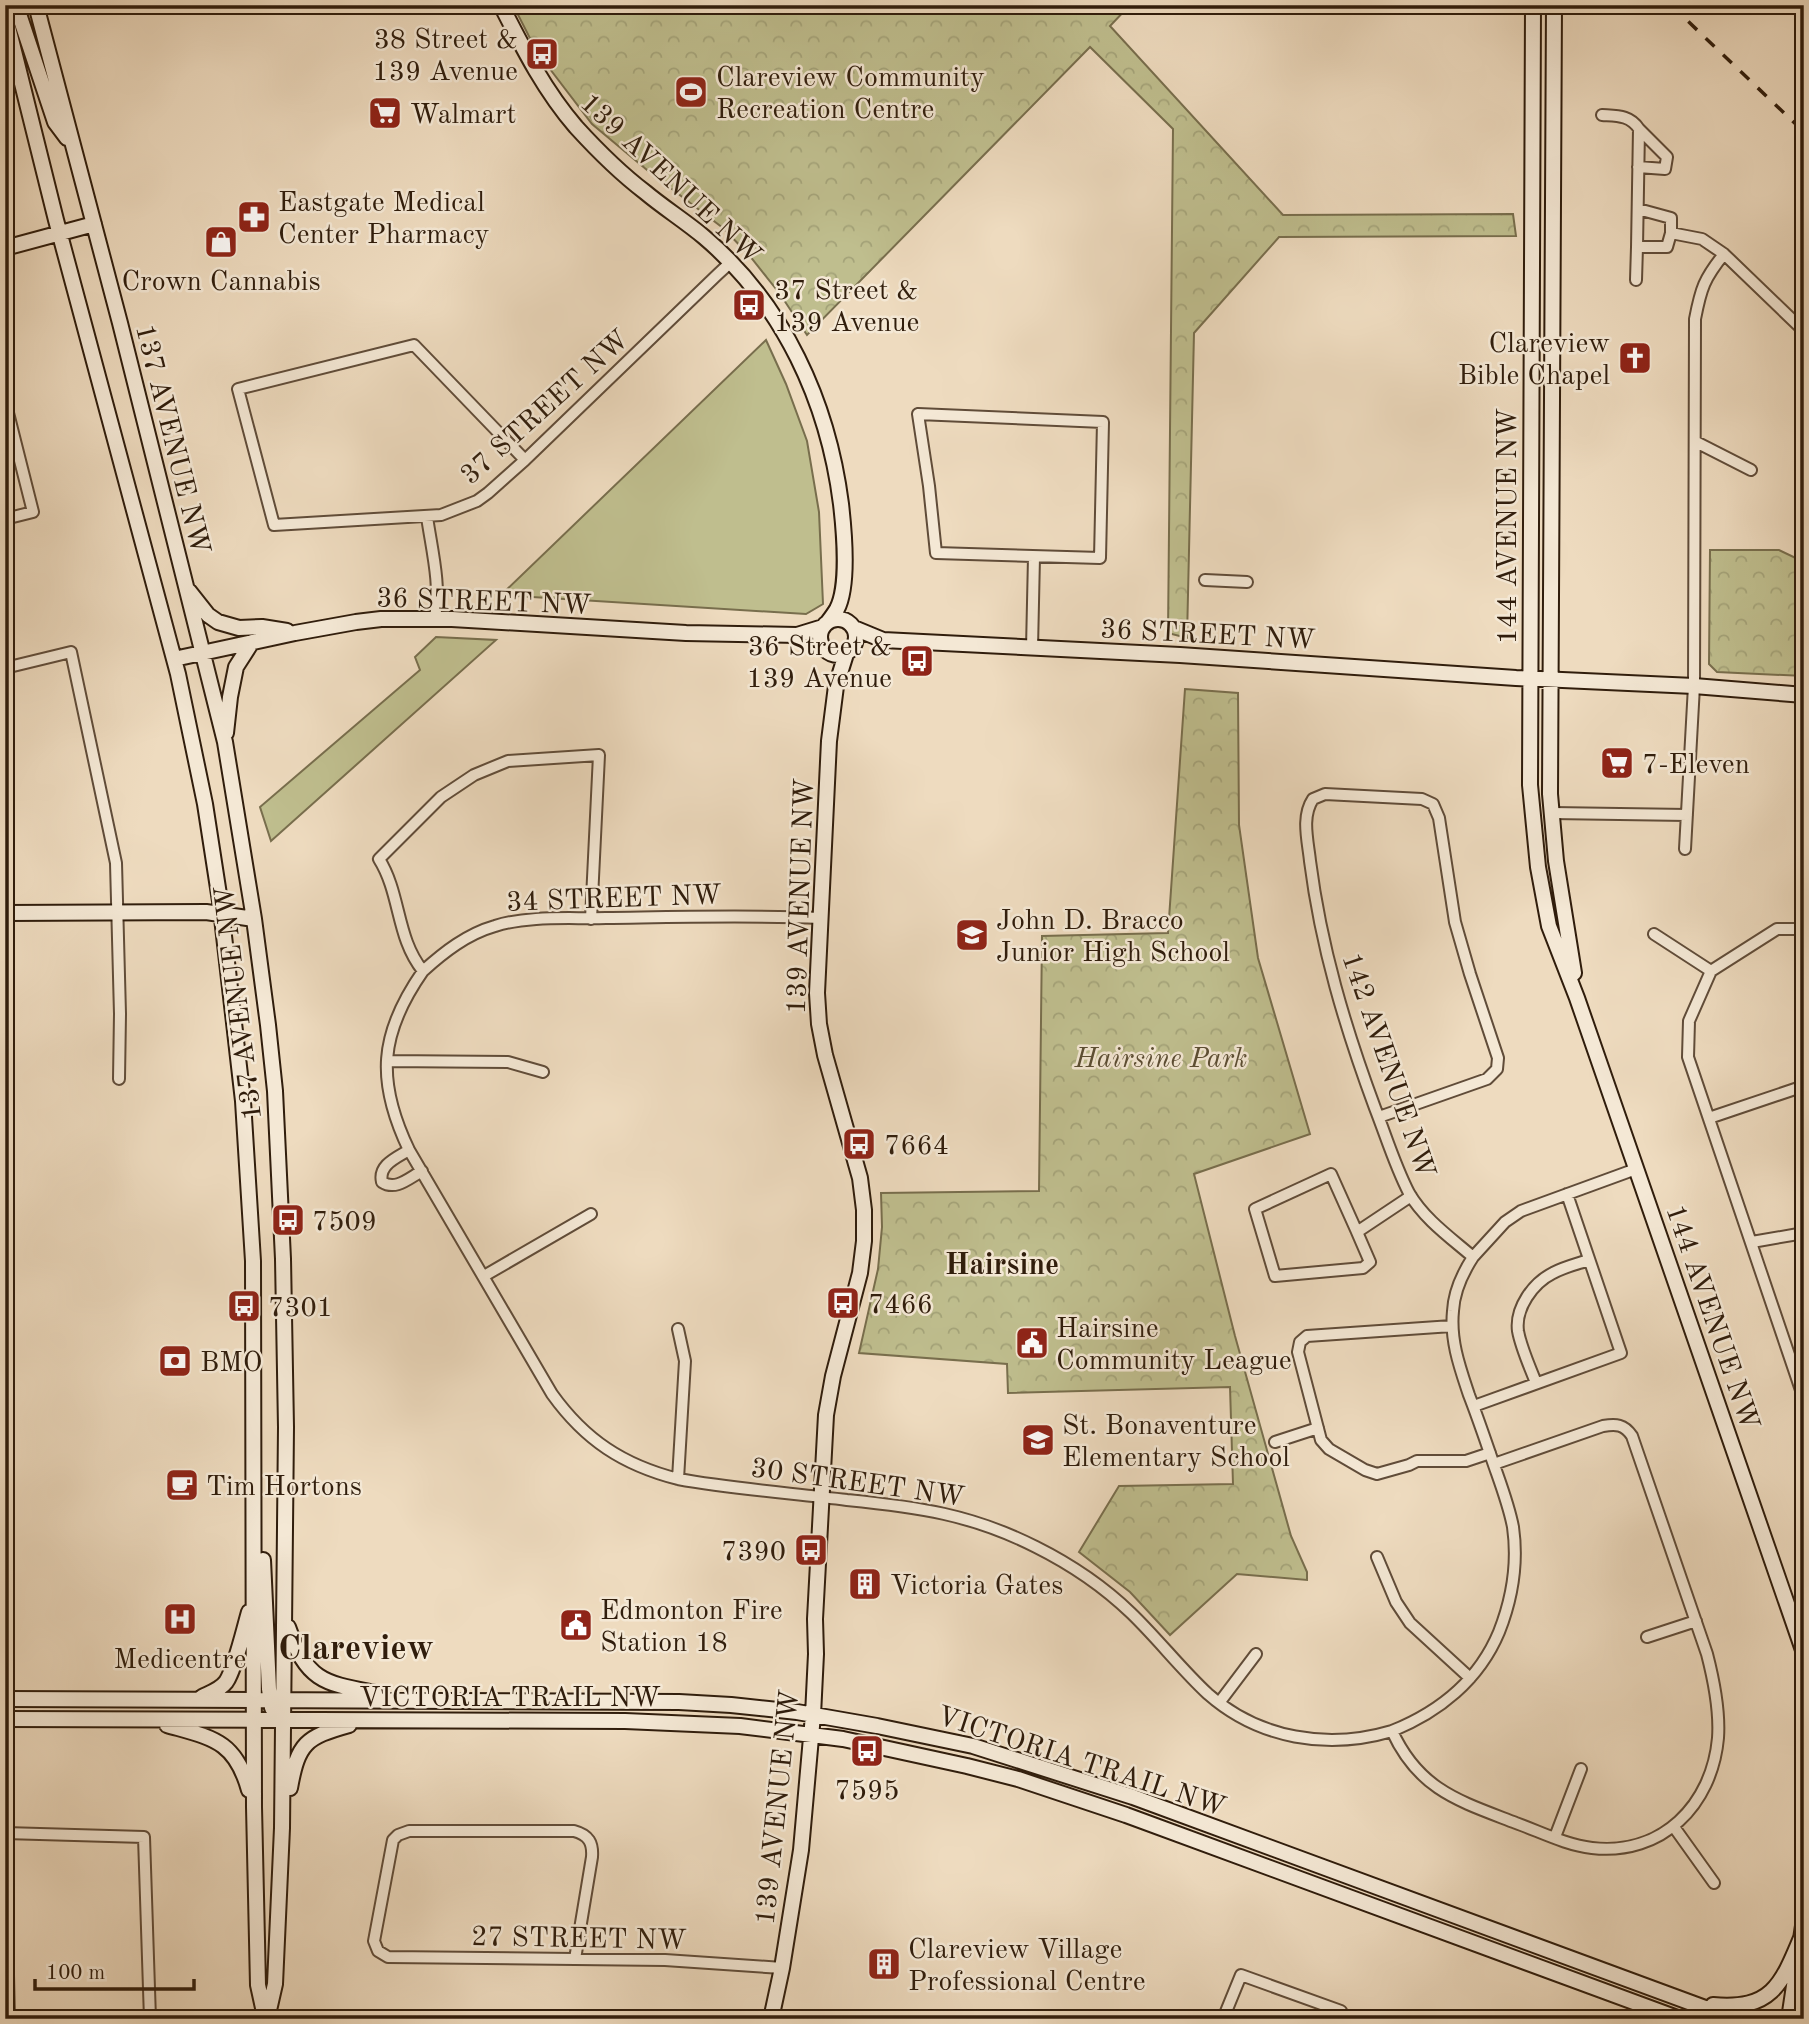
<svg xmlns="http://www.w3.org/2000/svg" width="1809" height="2024" font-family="'Old Standard TT',serif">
<defs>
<pattern id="forest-crowns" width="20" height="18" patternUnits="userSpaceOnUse" patternTransform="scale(1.75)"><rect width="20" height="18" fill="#bfbe8e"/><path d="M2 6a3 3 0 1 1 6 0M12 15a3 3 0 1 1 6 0" fill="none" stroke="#a4a379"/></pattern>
</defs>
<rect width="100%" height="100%" fill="#eedbbf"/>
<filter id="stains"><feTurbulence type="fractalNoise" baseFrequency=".00286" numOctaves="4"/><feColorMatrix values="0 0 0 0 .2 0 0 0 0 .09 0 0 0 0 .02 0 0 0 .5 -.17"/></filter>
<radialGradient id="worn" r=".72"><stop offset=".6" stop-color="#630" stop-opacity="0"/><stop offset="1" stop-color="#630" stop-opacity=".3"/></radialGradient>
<!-- grass -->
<path fill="#bfbe8e" stroke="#786e4d" stroke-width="2" d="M766 340 786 384 807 441 819 512 823 604 806 614 501 595Z
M436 637 496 640 271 841 260 807 420 670 415 657Z"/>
<!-- forest -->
<path fill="url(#forest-crowns)" stroke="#786e4d" stroke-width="2" d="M513 5H1130L1110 26 1283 215 1513 214 1516 236 1279 237 1194 333 1187 638 1168 633 1173 129 1090 47 807 335 780 294 749 255 723 228 647 170 592 124 537 52Z
M1710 550H1779L1804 562V676L1717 672 1709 664Z
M1185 689 1238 693 1239 825 1258 958 1310 1134 1194 1174 1235 1336 1291 1536 1307 1572V1580L1237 1574 1170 1635 1130 1592 1079 1552 1119 1486 1233 1484 1230 1387 1008 1393 1007 1364 859 1353 878 1269 882 1227 881 1193 1039 1191 1042 936 1168 933Z"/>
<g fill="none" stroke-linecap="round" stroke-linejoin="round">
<defs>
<path id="street" d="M1602 115C1617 116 1630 115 1639 129L1637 247H1667L1671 233 1702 239 1724 254 1804 331
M1638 167 1665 169 1667 157 1639 129
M1638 209 1671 218V233
M1636 280 1637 247
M5 401 33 512 5 519
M918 414 1103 422 1100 558 936 553 929 486Z
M1696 442 1751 470
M525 460 414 345 238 389 274 525 441 515 477 501 488 493 525 460 718 274 731 262
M427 517C432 551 441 585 435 618
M1205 580 1247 582
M1032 648 1034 557
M5 668 71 652 116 863 120 1014 119 1079
M1552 813 1687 815
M1685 849 1694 686 1695 319C1701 288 1704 279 1724 254
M591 919 599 755 508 761 474 775 441 797 379 859C401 894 396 938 423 971 379 1034 376 1081 409 1150L552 1394C585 1440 623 1465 678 1479 733 1489 791 1493 847 1500 917 1507 971 1514 1036 1547 1070 1564 1104 1587 1131 1613 1158 1639 1181 1669 1208 1694 1259 1739 1328 1750 1392 1731 1419 1790 1459 1801 1516 1823 1541 1832 1566 1845 1592 1848 1662 1856 1712 1805 1718 1738 1720 1710 1714 1681 1707 1654L1632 1436C1624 1424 1616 1424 1603 1426L1494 1464
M1654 934 1711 971 1689 1021 1688 1057 1804 1399
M423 971C444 952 467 934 495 926 530 915 570 919 606 918 677 917 749 915 820 918
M1711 971 1777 929H1804
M387 1061 508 1062 543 1072
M1379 1117 1487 1079 1497 1069 1498 1058 1470 974 1455 922 1439 818 1433 804 1422 799 1325 794 1313 799C1301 817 1308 841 1310 861 1321 947 1345 1027 1375 1108 1386 1136 1395 1166 1409 1193 1424 1219 1451 1238 1473 1257 1462 1274 1454 1291 1453 1311 1450 1341 1460 1368 1469 1395 1478 1418 1486 1442 1494 1465 1501 1485 1509 1506 1513 1527 1518 1562 1512 1599 1499 1632 1479 1680 1439 1712 1392 1731
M1709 1118 1804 1086
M409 1150C396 1158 378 1165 382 1182 396 1191 409 1178 422 1171
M1357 1232 1370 1262 1363 1268 1275 1276 1255 1209 1331 1174 1357 1232 1411 1196
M1752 1242 1804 1233
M1473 1257 1505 1222 1521 1211 1636 1169
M484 1276 591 1214
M1452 1326 1307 1336 1300 1342 1298 1352 1321 1440 1329 1449 1365 1470 1377 1474 1409 1465 1417 1461H1466L1490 1453
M678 1329 685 1361 678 1479
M1536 1383C1530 1367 1521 1348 1518 1331 1515 1308 1533 1283 1553 1273 1564 1267 1577 1264 1589 1260
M1474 1406 1621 1353 1567 1194
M1275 1442 1318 1428
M1377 1557 1396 1602 1410 1623 1470 1678
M1647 1637 1696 1621
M1219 1703 1256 1654
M1674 1827 1714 1883
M5 1833 144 1837 150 2019
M1555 1837 1581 1769
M5 1843 9 2019
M575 1959 592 1857C593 1843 589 1835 574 1831H409L398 1835 393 1840 374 1941 378 1951 388 1957 665 1960 782 1968
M1223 2019 1241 1975 1341 2011"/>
<path id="secondary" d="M16 5 55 122 67 138
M36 5 120 323 225 742 254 919 268 1025 275 1091 283 1259 286 1427 282 1828 275 1984 267 2019
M501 5C523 48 544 90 576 127 597 150 620 173 645 192 664 208 685 221 704 237 784 305 828 402 841 504 844 530 849 586 837 609 834 614 831 618 828 622
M1533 5 1530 785 1538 867 1549 926 1577 998 1804 1653
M1554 5 1550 794 1556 861 1574 973
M5 15 56 220 178 674 205 804 220 901 243 1101 253 1261 254 1807 258 1985 265 2017
M5 248 94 224
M189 591 208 615 218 622 239 628 262 627 287 631
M820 637a18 18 0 1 1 36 0a18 18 0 1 1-36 0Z
M854 628 883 640 1180 655 1516 678 1694 686 1804 695
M174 659 295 633 356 622 381 619H452L686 633 797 635 823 627
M226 733 230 697 236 667 252 642
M5 913 206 912 254 919
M263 1560 269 1689 272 1708
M288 1627C307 1681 323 1683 375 1693
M202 1697C210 1693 220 1690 226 1682 235 1669 244 1629 249 1612
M5 1699 679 1702 731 1705 797 1712 877 1726 973 1746 1133 1797 1735 2019
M5 1719 625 1721 740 1726 843 1739 967 1766 1018 1779 1126 1815 1680 2019
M167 1725C212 1738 235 1740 249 1790
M290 1788C298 1743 306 1737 349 1725
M1713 2005C1771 2010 1781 1986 1801 1938
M771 2019 782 1968 801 1850 813 1715 816 1654 815 1619 826 1415 833 1376 860 1273 864 1241V1210L860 1178 825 1055 819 1024 817 993 829 741 836 686 846 654
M1789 2019 1804 1919"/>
</defs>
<!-- street casing -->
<use href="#street" stroke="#604c39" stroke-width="14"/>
<!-- secondary casing -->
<use href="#secondary" stroke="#301d0c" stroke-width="18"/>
<!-- street -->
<use href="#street" stroke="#f4e8d5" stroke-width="10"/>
<!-- secondary -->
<use href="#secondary" stroke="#f4e8d5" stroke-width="14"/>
<!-- rail -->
<path stroke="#301d0c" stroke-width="3.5" stroke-dasharray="12 12" stroke-linecap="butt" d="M1671 5 1804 132"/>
</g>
<!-- icons -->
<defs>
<symbol id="bus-square" viewBox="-11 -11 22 22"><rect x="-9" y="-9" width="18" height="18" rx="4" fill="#8f2418" stroke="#f4e8d5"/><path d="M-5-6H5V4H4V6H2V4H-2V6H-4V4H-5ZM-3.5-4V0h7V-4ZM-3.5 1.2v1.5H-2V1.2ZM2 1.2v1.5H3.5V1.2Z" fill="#fff"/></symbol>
<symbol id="stadium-square" viewBox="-11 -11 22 22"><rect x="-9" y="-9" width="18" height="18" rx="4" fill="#8f2418" stroke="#f4e8d5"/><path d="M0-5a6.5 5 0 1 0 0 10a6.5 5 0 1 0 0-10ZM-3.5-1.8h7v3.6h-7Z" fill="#fff"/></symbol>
<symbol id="supermarket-square" viewBox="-11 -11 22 22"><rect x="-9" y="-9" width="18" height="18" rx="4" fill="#8f2418" stroke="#f4e8d5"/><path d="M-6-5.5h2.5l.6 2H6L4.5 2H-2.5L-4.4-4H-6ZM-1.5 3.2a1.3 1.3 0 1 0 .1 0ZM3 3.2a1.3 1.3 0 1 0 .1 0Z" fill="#fff"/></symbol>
<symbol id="pharmacy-square" viewBox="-11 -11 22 22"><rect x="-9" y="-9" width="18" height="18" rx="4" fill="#8f2418" stroke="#f4e8d5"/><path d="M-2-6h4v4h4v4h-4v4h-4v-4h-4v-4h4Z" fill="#fff"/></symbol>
<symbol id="shop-square" viewBox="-11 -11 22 22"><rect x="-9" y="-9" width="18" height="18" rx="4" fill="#8f2418" stroke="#f4e8d5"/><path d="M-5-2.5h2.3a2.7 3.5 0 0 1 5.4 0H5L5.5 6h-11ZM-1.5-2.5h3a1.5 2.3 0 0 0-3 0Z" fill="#fff"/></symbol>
<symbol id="church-square" viewBox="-11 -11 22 22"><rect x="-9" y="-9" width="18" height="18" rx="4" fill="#8f2418" stroke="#f4e8d5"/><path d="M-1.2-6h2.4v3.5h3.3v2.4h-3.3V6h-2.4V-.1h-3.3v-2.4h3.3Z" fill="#fff"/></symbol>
<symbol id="school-square" viewBox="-11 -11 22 22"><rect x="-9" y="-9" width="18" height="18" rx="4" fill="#8f2418" stroke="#f4e8d5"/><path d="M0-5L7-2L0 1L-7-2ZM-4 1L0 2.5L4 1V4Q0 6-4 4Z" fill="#fff"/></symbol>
<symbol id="civic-square" viewBox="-11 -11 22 22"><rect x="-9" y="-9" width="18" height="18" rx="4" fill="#8f2418" stroke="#f4e8d5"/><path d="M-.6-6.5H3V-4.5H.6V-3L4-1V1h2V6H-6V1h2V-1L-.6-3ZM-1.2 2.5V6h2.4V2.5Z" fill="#fff"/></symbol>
<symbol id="bank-square" viewBox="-11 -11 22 22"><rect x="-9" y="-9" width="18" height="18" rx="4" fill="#8f2418" stroke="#f4e8d5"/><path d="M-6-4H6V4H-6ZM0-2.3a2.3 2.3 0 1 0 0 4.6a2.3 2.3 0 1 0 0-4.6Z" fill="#fff"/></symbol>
<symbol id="cafe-square" viewBox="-11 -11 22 22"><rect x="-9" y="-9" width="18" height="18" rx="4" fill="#8f2418" stroke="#f4e8d5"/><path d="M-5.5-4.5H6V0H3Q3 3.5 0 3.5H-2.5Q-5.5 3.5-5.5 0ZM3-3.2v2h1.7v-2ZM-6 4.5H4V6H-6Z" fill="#fff"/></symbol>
<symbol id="building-square" viewBox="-11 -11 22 22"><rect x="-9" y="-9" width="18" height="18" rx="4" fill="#8f2418" stroke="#f4e8d5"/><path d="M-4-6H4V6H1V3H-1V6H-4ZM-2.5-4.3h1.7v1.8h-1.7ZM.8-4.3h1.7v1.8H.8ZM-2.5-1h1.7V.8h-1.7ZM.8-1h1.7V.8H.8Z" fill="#fff"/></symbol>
<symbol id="hospital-square" viewBox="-11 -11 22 22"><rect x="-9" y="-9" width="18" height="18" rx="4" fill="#8f2418" stroke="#f4e8d5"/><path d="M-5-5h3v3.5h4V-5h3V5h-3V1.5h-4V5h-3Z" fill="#fff"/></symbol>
</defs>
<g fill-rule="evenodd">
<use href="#bus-square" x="523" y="35" width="38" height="38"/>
<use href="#stadium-square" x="672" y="73" width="38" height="38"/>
<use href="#supermarket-square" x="366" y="94" width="38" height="38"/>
<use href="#pharmacy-square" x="235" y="198" width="38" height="38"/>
<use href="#shop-square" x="202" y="223" width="38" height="38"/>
<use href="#bus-square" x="730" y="286" width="38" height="38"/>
<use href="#church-square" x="1616" y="339" width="38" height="38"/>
<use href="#bus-square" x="898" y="642" width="38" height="38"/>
<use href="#supermarket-square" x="1598" y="744" width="38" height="38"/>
<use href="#school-square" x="953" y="916" width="38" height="38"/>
<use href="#bus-square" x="840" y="1125" width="38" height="38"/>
<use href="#bus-square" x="269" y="1201" width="38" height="38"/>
<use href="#bus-square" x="824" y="1284" width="38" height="38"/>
<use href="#bus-square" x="225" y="1287" width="38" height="38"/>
<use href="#civic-square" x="1013" y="1324" width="38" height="38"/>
<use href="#bank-square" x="156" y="1342" width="38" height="38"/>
<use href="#school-square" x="1019" y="1421" width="38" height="38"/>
<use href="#cafe-square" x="163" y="1466" width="38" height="38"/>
<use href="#bus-square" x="792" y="1531" width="38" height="38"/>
<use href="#building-square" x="846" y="1565" width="38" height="38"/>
<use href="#hospital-square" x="161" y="1600" width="38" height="38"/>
<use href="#civic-square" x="557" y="1606" width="38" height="38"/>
<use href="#bus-square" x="848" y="1732" width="38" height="38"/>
<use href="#building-square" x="865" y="1945" width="38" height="38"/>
</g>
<g text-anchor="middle" stroke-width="5" stroke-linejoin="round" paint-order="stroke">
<!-- poi labels -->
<g font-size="28" fill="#301d0c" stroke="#f4e8d5" text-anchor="start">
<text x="518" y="48" text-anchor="end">38 Street &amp;<tspan x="518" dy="32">139 Avenue</tspan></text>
<text x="716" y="86">Clareview Community<tspan x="716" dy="32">Recreation Centre</tspan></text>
<text x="410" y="123">Walmart</text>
<text x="278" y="211">Eastgate Medical<tspan x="278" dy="32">Center Pharmacy</tspan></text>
<text x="221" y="290" text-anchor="middle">Crown Cannabis</text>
<text x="774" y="299">37 Street &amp;<tspan x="774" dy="32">139 Avenue</tspan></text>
<text x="1610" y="352" text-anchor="end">Clareview<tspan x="1610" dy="32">Bible Chapel</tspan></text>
<text x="892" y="655" text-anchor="end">36 Street &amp;<tspan x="892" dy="32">139 Avenue</tspan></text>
<text x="1642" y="773">7-Eleven</text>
<text x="996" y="929">John D. Bracco<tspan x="996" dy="32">Junior High School</tspan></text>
<text x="884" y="1154">7664</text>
<text x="312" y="1230">7509</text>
<text x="868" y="1313">7466</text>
<text x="268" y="1316">7301</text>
<text x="1056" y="1337">Hairsine<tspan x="1056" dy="32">Community League</tspan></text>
<text x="200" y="1371">BMO</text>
<text x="1062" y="1434">St. Bonaventure<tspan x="1062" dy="32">Elementary School</tspan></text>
<text x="206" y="1495">Tim Hortons</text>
<text x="786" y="1560" text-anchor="end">7390</text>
<text x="890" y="1594">Victoria Gates</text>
<text x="600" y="1619">Edmonton Fire<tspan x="600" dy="32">Station 18</tspan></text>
<text x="180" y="1668" text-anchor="middle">Medicentre</text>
<text x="867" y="1799" text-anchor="middle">7595</text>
<text x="908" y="1958">Clareview Village<tspan x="908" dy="32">Professional Centre</tspan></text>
</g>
<!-- street labels -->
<g font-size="28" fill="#301d0c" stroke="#f4e8d5">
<text transform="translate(672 178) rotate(43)" y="10">139 AVENUE NW</text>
<text transform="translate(544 406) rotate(-42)" y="10">37 STREET NW</text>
<text transform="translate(174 439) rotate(76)" y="10">137 AVENUE NW</text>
<text transform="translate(1506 526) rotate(-90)" y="10">144 AVENUE NW</text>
<text transform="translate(484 600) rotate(2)" y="10">36 STREET NW</text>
<text transform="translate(1208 633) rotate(3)" y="10">36 STREET NW</text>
<text transform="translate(799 896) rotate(-88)" y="10">139 AVENUE NW</text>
<text transform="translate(614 897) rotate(-2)" y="10">34 STREET NW</text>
<text transform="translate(237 1003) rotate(-97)" y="10">137 AVENUE NW</text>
<text transform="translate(1390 1065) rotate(71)" y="10">142 AVENUE NW</text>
<text transform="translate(1714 1317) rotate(71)" y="10">144 AVENUE NW</text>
<text transform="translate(858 1481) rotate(8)" y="10">30 STREET NW</text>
<text x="510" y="1706">VICTORIA TRAIL NW</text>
<text transform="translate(1082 1760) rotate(18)" y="10">VICTORIA TRAIL NW</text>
<text transform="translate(776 1807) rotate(-84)" y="10">139 AVENUE NW</text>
<text transform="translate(579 1937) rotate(1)" y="10">27 STREET NW</text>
</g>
<!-- park labels -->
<g font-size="28" font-style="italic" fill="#5b4d33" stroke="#f4e8d5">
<text x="1161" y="1067">Hairsine Park</text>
</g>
<!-- neighbourhood labels -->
<g font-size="30" font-weight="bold" fill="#301d0c" stroke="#f4e8d5">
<text x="1002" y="1274">Hairsine</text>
</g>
<!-- district labels -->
<g font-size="35" font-weight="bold" fill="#301d0c" stroke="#f4e8d5">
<text x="356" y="1659">Clareview</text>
</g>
</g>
<!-- margin -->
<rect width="1809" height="2024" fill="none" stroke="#eedbbf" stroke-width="28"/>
<rect x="7" y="7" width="1795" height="2010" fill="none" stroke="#301d0c" stroke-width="3.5"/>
<rect x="14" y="14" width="1781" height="1996" fill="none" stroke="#301d0c" stroke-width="2"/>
<!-- scale -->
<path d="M35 1979v10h159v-10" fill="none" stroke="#301d0c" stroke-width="3.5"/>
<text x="46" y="1979" font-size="21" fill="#301d0c" stroke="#f4e8d5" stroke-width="5" paint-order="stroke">100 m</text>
<rect width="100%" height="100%" filter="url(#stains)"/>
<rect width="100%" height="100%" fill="url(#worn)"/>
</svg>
